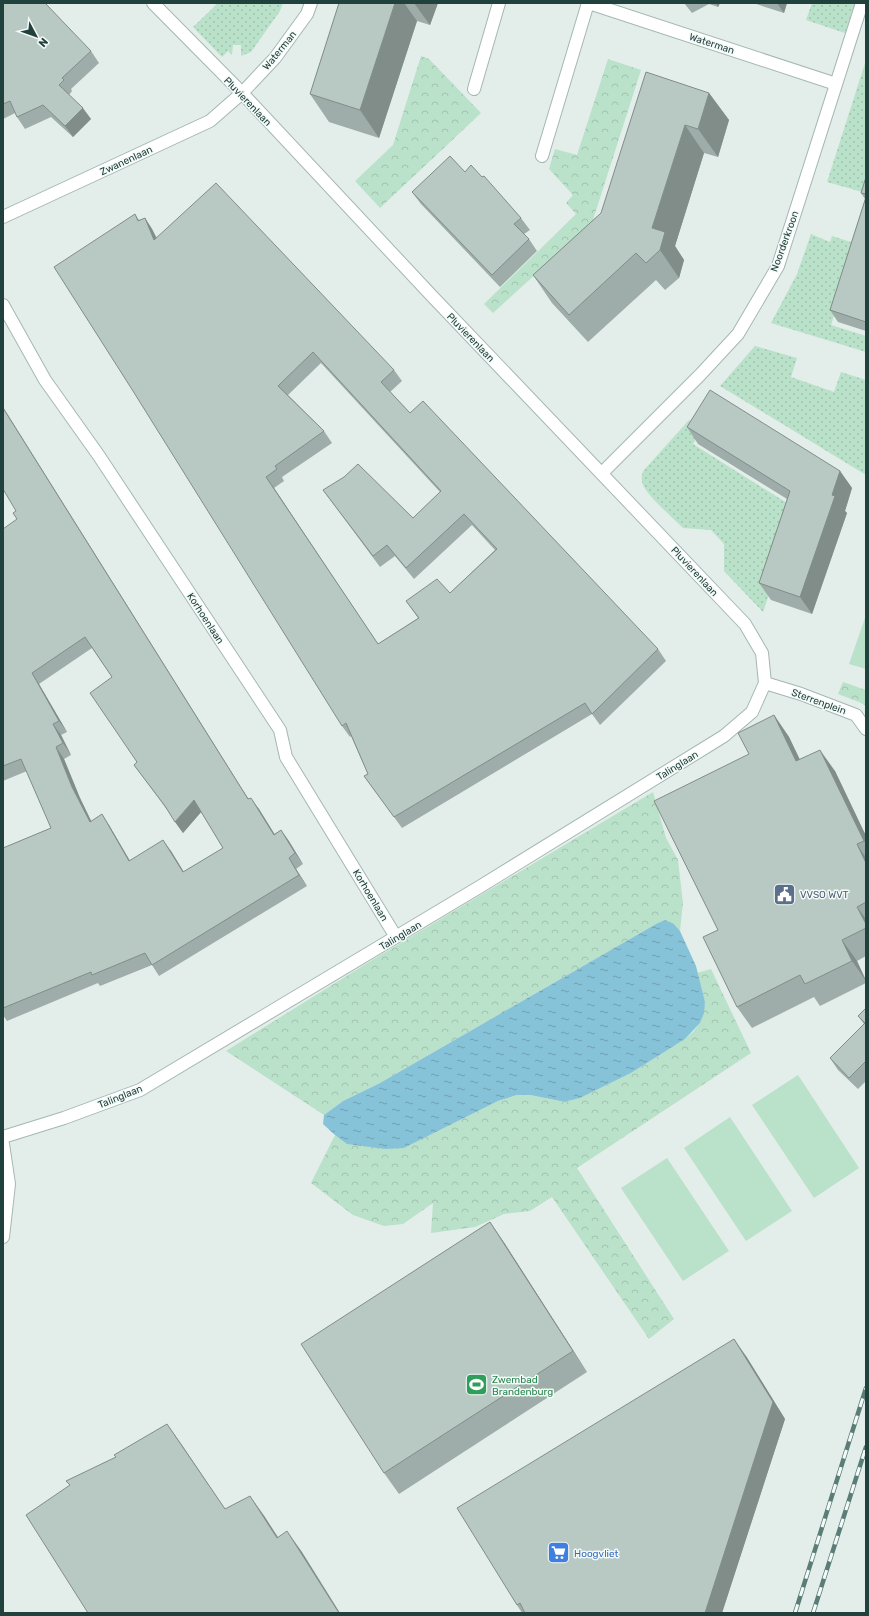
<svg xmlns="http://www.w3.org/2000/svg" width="869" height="1616" font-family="Rubik,sans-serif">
<defs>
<pattern id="grass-dots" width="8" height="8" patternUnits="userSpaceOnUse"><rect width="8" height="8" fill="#bae1c9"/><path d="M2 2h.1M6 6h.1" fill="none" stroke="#a0c2ae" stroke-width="1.8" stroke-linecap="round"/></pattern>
<pattern id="forest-crowns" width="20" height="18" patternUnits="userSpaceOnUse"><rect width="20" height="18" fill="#bae1c9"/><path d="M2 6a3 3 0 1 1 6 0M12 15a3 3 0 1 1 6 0" fill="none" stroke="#a0c2ae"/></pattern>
<pattern id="water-ripples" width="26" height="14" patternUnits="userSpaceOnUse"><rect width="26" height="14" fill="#87c3d8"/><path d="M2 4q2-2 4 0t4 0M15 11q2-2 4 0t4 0" fill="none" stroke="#6ea0b0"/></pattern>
</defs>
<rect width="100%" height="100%" fill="#e3eeea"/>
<!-- grass -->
<path fill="url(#grass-dots)" d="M215 3H283L280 11 251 52 241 56V45H233L232 55 228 51 222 57 193 27 216 5Z
M812 3H855L845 33 806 20Z
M866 60V193L827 182Z
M811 234 830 242 832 236 857 244 831 325 866 336V352L771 323 797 274Z
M755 346 797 358 791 377 834 392 841 372 866 380V475L720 386Z
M689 420 702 428 693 444 798 510 763 612 724 571V544L711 530 683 528C673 518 651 499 644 487 641 482 641 474 644 470Z"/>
<!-- forest -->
<path fill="url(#forest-crowns)" d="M421 56 429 59 481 113 380 208 355 181 393 145Z
M608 59 641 70 592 223 493 313 484 304 576 214 566 203 573 195 549 169 555 149 577 155Z
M843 682 866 690V706L859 702 838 694Z
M653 792 666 838 678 860 683 903 680 931 674 924H656L380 1083 343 1101 324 1115 226 1051 369 962Z
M711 969 751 1053 577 1168 674 1319 649 1339 552 1197 530 1211 504 1214 475 1227 431 1233 433 1203 403 1224 384 1226 353 1215 311 1183 335 1135 348 1144 404 1148 498 1101 517 1095H530L559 1101 580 1098 631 1073 685 1039 693 1032 700 1023 705 1002 697 973Z"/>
<!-- garden -->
<path fill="#bae1c9" d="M866 615V669L849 664Z
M798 1075 859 1168 814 1198 752 1105Z
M730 1117 792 1211 746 1241 684 1148Z
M667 1158 729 1251 683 1281 621 1188Z"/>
<!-- water -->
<path fill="url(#water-ripples)" d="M665 920 674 924 680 931 696 966 705 1002 704 1013 700 1023 685 1039 631 1073 580 1098 567 1101H560L530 1095H517L498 1101 404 1148 385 1149 347 1144 335 1135 323 1124 324 1115 343 1101 380 1083 656 924Z"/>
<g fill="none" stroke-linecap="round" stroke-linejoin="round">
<defs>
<path id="minor" d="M153 3 242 93 431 295 745 624 762 653 765 683
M589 3 836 84
M474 89 499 3
M542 156 588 3
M3 217 210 121 242 93 275 58 307 14 311 3
M3 305 45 380 99 456 280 730 286 757 396 937
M602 473 700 375 738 334 778 266 862 3
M765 683 801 694 856 715 866 729
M3 1137 64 1118 140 1090 481 886 724 736 752 712 765 683
M3 1144 9 1184 3 1237"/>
</defs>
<!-- minor casing -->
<use href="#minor" stroke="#a5b7b2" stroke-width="14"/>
<!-- minor -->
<use href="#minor" stroke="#fff" stroke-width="12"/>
<defs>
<path id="rail" d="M795 1613 866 1388
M813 1613 866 1447"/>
</defs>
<!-- rail casing -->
<use href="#rail" stroke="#5b7d77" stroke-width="4.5"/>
<!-- rail -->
<use href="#rail" stroke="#f4faf8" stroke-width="3" stroke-dasharray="9" stroke-linecap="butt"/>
</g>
<!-- wall -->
<path fill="#9eada9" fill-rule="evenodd" d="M3 3 91 51 99 63 71 89 72 91 69 95 91 119 73 137 51 117 25 129 17 117 15 113 3 119Z
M339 3H438L430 25 417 21 379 138 329 122 310 94Z
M684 3H720L718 7 709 4 692 13Z
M753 3H787L784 13Z
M709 93 729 120 718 157 704 153 675 246 684 260 679 278 665 290 656 280 588 342 552 303 533 275 601 213Z
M465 172 521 218 530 230 524 234 529 239 537 251 500 287 421 204 412 192Z
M866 177V331L838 322 830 310 865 199 861 193Z
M135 214 139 220 145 218 152 229 157 238 394 370 402 381 390 392 410 413 658 649 666 661 600 725 592 714 402 828 364 776 368 774 351 736 350 737 342 726ZM321 363 440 492 413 518 323 490 380 567 395 556 414 579 472 525 495 550 450 593 406 601 418 618 378 644 274 488 284 481 282 477 332 443 324 431 288 395Z
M687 427 840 471 852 488 845 511 847 513 812 614 771 600 759 583 787 499 698 444Z
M3 529 249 799 259 809 274 834 281 830 303 864 296 869 307 886 159 976 152 965 100 986 98 983 7 1021 3 1015V848L51 828 27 771 3 781ZM92 648 112 677 137 762 134 765 168 811 183 833 201 812 223 848 184 872 171 851 130 861 109 825 91 821 80 798 64 759 71 755 61 735 67 732 39 684Z
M774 715 789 737 800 760 835 771 866 836V956L857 961 866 980V983L820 1006 814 997 752 1028 737 1007 749 754Z
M866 1008V1081L858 1089 838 1070 830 1058 864 1024 858 1016Z
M490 1222 505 1244 587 1372 399 1494 384 1473Z
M746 1356 785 1419 722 1613H522L517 1605Z"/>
<!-- shaded-wall -->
<path fill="#818d89" d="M395 3H404L417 21 379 138 360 110Z
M414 3H438L430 25Z
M716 3H720L718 7Z
M777 3H787L784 13Z
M709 93 729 120 718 157 698 129Z
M83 108 91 119 73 137 65 126Z
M685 125 704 153 675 246 684 260 679 278 660 250 652 228Z
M145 218 152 229 162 251 154 240Z
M3 407 256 811 248 799 3 408Z
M840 471 852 488 845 511 847 513 812 614 800 597 832 495Z
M266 477 274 488 385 655 378 644Z
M32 673 39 684 67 732 59 721Z
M774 715 789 737 811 783 796 761Z
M53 724 61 735 71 755 63 743Z
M56 747 64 759 80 798 97 833 90 822 72 787Z
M820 750 835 771 866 836V844L864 841Z
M251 798 259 809 282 846 274 835Z
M194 800 202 811 183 833 175 822Z
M102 814 109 825 137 873 129 861Z
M281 830 289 841 303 864 295 853Z
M163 840 171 851 191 884 183 872Z
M857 844 866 858V863Z
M289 858 296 869 307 886 299 875Z
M857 907 866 919V924Z
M842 940 857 961 866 981 852 961Z
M490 1222 505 1244 587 1372 573 1351Z
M734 1339 746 1356 785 1419 722 1613H705Z
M167 1424 182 1445 240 1531Z
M250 1496 265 1517 292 1559 277 1538Z
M287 1531 302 1552 340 1613H339Z"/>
<!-- building -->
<path fill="#b8c9c4" stroke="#818d89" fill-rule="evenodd" d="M3 3H45L91 51 62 78 64 80 59 85 83 108 65 126 43 105 17 117 10 101 3 104Z
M339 3H395L360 110 310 94Z
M646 72 709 93 698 129 685 125 652 228 665 232 660 250 646 263 636 253 569 315 533 275 601 213Z
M450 156 465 172 471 165 482 177 484 176 521 218 514 224 529 239 492 275 412 192Z
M866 177V194L861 193Z
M216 183 394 370 381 382 410 413 423 401 658 649 592 714 585 703 394 817 364 776 368 774 346 723 342 726 133 391 54 267 135 214 138 221 145 218 154 240ZM313 352 441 491 413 518 358 464 344 477 323 490 373 556 387 545 406 568 464 514 497 549 450 593 437 579 406 601 419 618 378 644 266 477 277 469 275 466 324 431 278 386Z
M866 197V322L830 310Z
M710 390 840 471 832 495 835 496 800 597 759 583 790 491 687 427Z
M3 408 248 799 251 798 274 835 281 830 295 853 289 858 299 875 152 965 145 953 92 975 91 972 3 1008V848L51 828 21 759 3 766V529L17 519 13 513 16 511 3 489ZM85 637 112 677 90 693 137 762 134 765 165 806 175 822 194 800 223 848 183 872 163 840 129 861 102 814 90 822 72 787 56 747 63 743 53 724 59 721 32 673Z
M774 715 796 761 820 750 864 841 857 844 866 863V902L857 907 866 924V928L842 940 852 961 805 984 800 975 737 1007 703 937 718 930 654 801 749 754 738 733Z
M866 1008V1061L849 1078 830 1058 865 1023 858 1016Z
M490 1222 573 1351 384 1473 301 1344Z
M734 1339 773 1402 705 1613H525L520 1603 517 1605 457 1508Z
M167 1424 225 1509 250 1496 277 1538 287 1531 339 1613H88L26 1515 70 1485 66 1481 116 1457 114 1455Z"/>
<!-- icons -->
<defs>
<symbol id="civic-square" viewBox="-11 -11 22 22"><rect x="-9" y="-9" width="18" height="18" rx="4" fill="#5c6f8a" stroke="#f4faf8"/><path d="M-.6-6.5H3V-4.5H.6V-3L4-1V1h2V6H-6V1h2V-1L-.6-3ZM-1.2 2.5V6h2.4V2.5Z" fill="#fff"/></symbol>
<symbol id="stadium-square" viewBox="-11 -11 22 22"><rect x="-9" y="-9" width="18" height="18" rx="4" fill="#2e9e5b" stroke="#f4faf8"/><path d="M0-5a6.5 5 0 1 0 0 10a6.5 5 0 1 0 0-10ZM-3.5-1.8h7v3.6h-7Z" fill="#fff"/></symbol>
<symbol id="supermarket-square" viewBox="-11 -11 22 22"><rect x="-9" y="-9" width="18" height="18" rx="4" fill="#3f7fe0" stroke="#f4faf8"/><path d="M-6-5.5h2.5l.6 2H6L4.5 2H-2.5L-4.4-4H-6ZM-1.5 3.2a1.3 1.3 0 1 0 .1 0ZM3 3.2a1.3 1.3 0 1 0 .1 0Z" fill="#fff"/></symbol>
</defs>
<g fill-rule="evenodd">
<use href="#civic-square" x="772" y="882" width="25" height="25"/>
<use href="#stadium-square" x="464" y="1372" width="25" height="25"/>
<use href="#supermarket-square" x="546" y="1540" width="25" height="25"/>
</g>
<g text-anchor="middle" stroke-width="3" stroke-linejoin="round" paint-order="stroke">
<!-- street labels -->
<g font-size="10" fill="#21413c" stroke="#f4faf8">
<text transform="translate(712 43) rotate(18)" y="4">Waterman</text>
<text transform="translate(279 50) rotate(-51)" y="4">Waterman</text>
<text transform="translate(248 101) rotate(46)" y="4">Pluvierenlaan</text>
<text transform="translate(126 160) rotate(-25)" y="4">Zwanenlaan</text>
<text transform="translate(784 241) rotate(-70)" y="4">Noorderkroon</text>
<text transform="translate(471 337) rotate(46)" y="4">Pluvierenlaan</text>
<text transform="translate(695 571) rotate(47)" y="4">Pluvierenlaan</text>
<text transform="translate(206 618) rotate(57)" y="4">Korhoenlaan</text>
<text transform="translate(819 701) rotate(20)" y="4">Sterrenplein</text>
<text transform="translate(677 765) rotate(-32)" y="4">Talinglaan</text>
<text transform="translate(371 895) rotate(59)" y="4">Korhoenlaan</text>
<text transform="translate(400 935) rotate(-31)" y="4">Talinglaan</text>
<text transform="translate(120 1096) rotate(-22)" y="4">Talinglaan</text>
</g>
<!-- service labels -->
<g font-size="10" fill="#4e5e75" stroke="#f4faf8" text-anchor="start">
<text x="800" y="898">VVSO WVT</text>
</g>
<!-- leisure labels -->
<g font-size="10" fill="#27864d" stroke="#f4faf8" text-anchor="start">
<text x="492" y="1383">Zwembad<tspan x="492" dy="12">Brandenburg</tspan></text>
</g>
<!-- shop labels -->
<g font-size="10" fill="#366cbe" stroke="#f4faf8" text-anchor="start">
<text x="574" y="1557">Hoogvliet</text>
</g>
</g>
<!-- border -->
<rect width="869" height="1616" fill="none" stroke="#21413c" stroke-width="8"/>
<!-- north arrow -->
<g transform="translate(36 36) rotate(131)" stroke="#f4faf8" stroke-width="3" paint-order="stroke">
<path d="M0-3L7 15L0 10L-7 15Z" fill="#21413c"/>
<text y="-6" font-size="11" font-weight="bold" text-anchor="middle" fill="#21413c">N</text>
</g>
</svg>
